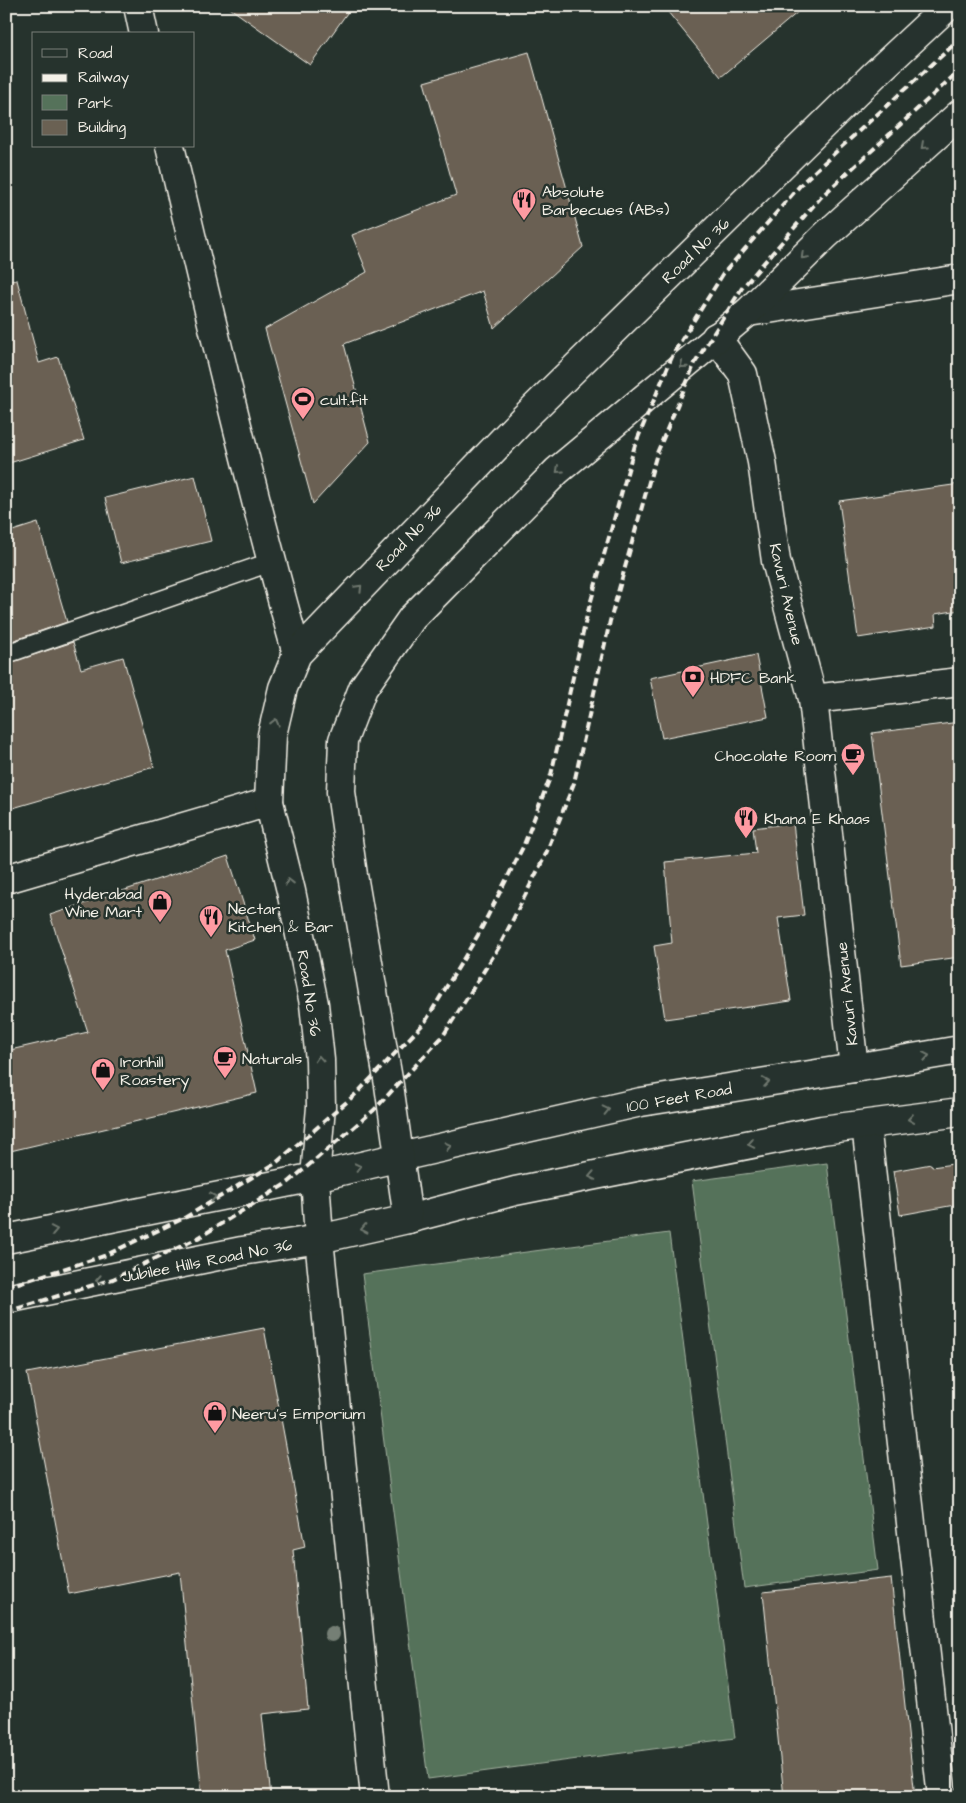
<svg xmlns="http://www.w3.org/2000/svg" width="966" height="1803" font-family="'Architects Daughter',sans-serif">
<rect width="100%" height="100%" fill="#26332d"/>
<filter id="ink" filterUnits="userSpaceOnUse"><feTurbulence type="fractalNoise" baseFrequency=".02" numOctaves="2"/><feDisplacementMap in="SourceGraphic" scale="10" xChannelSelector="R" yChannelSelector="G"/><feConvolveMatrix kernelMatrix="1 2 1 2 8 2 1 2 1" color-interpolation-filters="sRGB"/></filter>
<g filter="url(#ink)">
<!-- green -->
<path fill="#55725a" stroke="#a4b2a1" d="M827 1163 878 1570 744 1588 692 1181Z
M669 1233 735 1738 428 1779 362 1274Z"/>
<!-- building -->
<path fill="#6a6153" stroke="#f4f1e8" d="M227 6H352L310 65Z
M663 6H805L721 77Z
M529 52 583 247 494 328 483 291 344 344 370 442 313 504 265 329 367 272 352 235 456 195 424 82Z
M17 280 39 363 58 357 84 440 6 464V281Z
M195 476 211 541 121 563 105 498Z
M960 484V610L935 614 936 626 858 638 839 501Z
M38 523 67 622 6 643V533Z
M73 642 81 669 123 657 154 767 6 810V664Z
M756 655 768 717 662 738 650 678Z
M960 722V957L901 965 872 733Z
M793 823 804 915 778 918 791 1001 665 1019 654 946 672 943 665 862 756 853 753 828Z
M228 856 255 940 225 950 257 1093 6 1152V1051L88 1032 50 915Z
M960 1163V1204L900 1215 893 1171 931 1164 932 1167Z
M264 1328 305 1547 293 1550 308 1709 262 1714 271 1797H202L180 1572 69 1594 27 1373Z
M891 1578 915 1797H784L763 1592Z"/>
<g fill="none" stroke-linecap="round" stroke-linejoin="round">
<defs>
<path id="service" d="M6 654 271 562"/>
<path id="minor" d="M138 6 144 34
M170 146C210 316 250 486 297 654
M748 312 960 279
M716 337 743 374 762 462 776 561 813 699 854 1068
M813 699 960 682
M6 879 269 802
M866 1125 942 1797
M319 1239 375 1797"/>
<path id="secondary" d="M400 1157 641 1102 854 1068 960 1050
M408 1219 515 1191 822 1130 960 1112"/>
<path id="primary" d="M6 1239 315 1177 400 1157
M319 1239 315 1177 321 1107 320 1060 314 1004 291 891 269 802 272 735 283 688 297 654 524 418 874 75 948 6
M6 1299 242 1251 319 1239 408 1219 389 1085 353 875 341 792 343 740 363 688 412 618 557 471 748 312 826 235 960 114"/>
</defs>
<!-- service casing -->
<use href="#service" stroke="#f4f1e8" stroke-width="21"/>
<!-- minor casing -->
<use href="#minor" stroke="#f4f1e8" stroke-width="31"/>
<!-- secondary casing -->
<use href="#secondary" stroke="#f4f1e8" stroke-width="31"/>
<!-- primary casing -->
<use href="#primary" stroke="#f4f1e8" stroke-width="31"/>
<!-- service -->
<use href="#service" stroke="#26332d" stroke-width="18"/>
<!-- minor -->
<use href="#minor" stroke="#26332d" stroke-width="28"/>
<!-- secondary -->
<use href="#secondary" stroke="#26332d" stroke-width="28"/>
<!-- primary -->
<use href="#primary" stroke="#26332d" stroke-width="28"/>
<!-- rail -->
<path stroke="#f4f1e8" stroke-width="4" stroke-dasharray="8 4" stroke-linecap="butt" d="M6 1287 104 1256 186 1217 276 1163 357 1093 425 1022 478 935 523 847 551 775 587 615 635 445 674 352 723 274 804 181 960 39
M6 1312 113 1279 198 1238 289 1182 374 1110 443 1036 499 947 545 856 574 783 610 621 657 453 695 363 742 288 821 197 960 70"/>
</g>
<!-- trees -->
<circle fill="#747f74" cx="332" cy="1634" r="8"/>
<!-- one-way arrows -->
<defs><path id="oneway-chevron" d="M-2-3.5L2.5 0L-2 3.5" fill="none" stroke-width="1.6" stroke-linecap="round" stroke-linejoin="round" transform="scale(1.25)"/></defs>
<g stroke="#6e766e">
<use href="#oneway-chevron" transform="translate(924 146) rotate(138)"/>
<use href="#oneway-chevron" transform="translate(804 256) rotate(135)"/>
<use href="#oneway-chevron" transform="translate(683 365) rotate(140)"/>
<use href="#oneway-chevron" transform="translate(559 470) rotate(138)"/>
<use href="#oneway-chevron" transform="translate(359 588) rotate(-46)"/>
<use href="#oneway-chevron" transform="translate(275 722) rotate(-76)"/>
<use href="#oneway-chevron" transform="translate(289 882) rotate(-104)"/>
<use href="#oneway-chevron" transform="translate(926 1056) rotate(-10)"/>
<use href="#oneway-chevron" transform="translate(319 1059) rotate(-94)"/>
<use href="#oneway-chevron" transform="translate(766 1082) rotate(-9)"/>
<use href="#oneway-chevron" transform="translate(606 1110) rotate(-13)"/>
<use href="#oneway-chevron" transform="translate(911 1119) rotate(172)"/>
<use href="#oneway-chevron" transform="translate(751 1144) rotate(169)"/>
<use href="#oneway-chevron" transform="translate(448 1146) rotate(-13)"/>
<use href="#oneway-chevron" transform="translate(358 1167) rotate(-13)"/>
<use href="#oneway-chevron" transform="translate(592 1176) rotate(169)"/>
<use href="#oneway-chevron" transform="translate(213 1197) rotate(-11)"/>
<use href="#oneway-chevron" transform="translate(364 1229) rotate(167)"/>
<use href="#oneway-chevron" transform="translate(54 1230) rotate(-11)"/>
<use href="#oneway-chevron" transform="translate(99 1280) rotate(169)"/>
</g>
</g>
<!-- icons -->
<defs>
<symbol id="restaurant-pin" viewBox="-11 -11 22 30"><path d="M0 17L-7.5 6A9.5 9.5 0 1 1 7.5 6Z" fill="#ff9aa2" stroke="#26332d"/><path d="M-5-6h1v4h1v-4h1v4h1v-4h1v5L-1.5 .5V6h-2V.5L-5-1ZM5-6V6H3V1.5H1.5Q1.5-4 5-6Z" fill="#111"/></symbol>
<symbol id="stadium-pin" viewBox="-11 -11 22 30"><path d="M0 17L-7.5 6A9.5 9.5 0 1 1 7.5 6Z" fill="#ff9aa2" stroke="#26332d"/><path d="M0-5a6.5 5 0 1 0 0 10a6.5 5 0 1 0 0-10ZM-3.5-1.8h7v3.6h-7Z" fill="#111"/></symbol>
<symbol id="bank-pin" viewBox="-11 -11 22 30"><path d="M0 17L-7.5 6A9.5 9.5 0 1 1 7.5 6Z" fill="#ff9aa2" stroke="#26332d"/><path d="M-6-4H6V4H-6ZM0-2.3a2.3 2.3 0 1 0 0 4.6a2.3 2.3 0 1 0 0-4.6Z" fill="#111"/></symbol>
<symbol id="cafe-pin" viewBox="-11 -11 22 30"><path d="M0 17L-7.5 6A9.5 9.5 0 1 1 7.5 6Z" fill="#ff9aa2" stroke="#26332d"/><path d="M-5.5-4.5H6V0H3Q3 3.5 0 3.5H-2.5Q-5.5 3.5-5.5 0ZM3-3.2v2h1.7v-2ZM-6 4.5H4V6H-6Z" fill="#111"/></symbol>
<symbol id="shop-pin" viewBox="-11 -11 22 30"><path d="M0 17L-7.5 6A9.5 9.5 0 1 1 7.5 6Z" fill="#ff9aa2" stroke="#26332d"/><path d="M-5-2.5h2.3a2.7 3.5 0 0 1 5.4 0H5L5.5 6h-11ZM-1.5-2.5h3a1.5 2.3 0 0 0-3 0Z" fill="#111"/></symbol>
</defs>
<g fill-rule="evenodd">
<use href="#restaurant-pin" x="510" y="186" width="28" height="38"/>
<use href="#stadium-pin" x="289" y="385" width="28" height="38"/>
<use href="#bank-pin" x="679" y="663" width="28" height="38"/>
<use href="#cafe-pin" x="839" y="741" width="28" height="38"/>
<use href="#restaurant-pin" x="732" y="804" width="28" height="38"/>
<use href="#shop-pin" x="146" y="888" width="28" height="38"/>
<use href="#restaurant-pin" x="197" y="903" width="28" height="38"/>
<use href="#cafe-pin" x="211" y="1044" width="28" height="38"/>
<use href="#shop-pin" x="89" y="1056" width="28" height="38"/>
<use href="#shop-pin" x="201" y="1399" width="28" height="38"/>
</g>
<g text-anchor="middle" stroke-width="5" stroke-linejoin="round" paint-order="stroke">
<!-- poi labels -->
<g font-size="16" fill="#f4f1e8" stroke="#26332d" text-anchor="start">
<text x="542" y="197">Absolute<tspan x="542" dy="18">Barbecues (ABs)</tspan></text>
<text x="320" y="405">cult.fit</text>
<text x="710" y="683">HDFC Bank</text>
<text x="836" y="761" text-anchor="end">Chocolate Room</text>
<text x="764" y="824">Khana E Khaas</text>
<text x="142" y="899" text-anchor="end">Hyderabad<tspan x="142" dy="18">Wine Mart</tspan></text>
<text x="228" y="914">Nectar<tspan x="228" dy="18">Kitchen &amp; Bar</tspan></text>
<text x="242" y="1064">Naturals</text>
<text x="120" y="1067">Ironhill<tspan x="120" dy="18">Roastery</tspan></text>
<text x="232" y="1419">Neeru’s Emporium</text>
</g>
<!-- street labels -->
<g font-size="16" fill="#f4f1e8" stroke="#26332d">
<text transform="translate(695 250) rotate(-44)" y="6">Road No 36</text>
<text transform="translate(408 537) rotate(-46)" y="6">Road No 36</text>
<text transform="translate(787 594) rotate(77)" y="6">Kavuri Avenue</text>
<text transform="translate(310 993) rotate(81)" y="6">Road No 36</text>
<text transform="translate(846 994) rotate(-96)" y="6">Kavuri Avenue</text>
<text transform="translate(679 1097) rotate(-10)" y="6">100 Feet Road</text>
<text transform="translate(207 1260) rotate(-11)" y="6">Jubilee Hills Road No 36</text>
</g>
</g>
<!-- margin -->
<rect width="966" height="1803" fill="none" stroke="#26332d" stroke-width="25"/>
<rect x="12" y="12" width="941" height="1778" fill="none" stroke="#f4f1e8" stroke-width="2" filter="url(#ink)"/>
<!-- legend -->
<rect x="32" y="32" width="162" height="115" fill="#26332d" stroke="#787f78"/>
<rect x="42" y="49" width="25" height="8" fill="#26332d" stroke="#787f78"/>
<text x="78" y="58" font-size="15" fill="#f4f1e8">Road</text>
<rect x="42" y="74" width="25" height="8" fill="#f4f1e8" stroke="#787f78"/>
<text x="78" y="82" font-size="15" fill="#f4f1e8">Railway</text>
<rect x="42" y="95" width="25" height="15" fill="#55725a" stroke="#787f78"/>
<text x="78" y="108" font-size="15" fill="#f4f1e8">Park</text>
<rect x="42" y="120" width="25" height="15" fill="#6a6153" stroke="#787f78"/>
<text x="78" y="132" font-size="15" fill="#f4f1e8">Building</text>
</svg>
